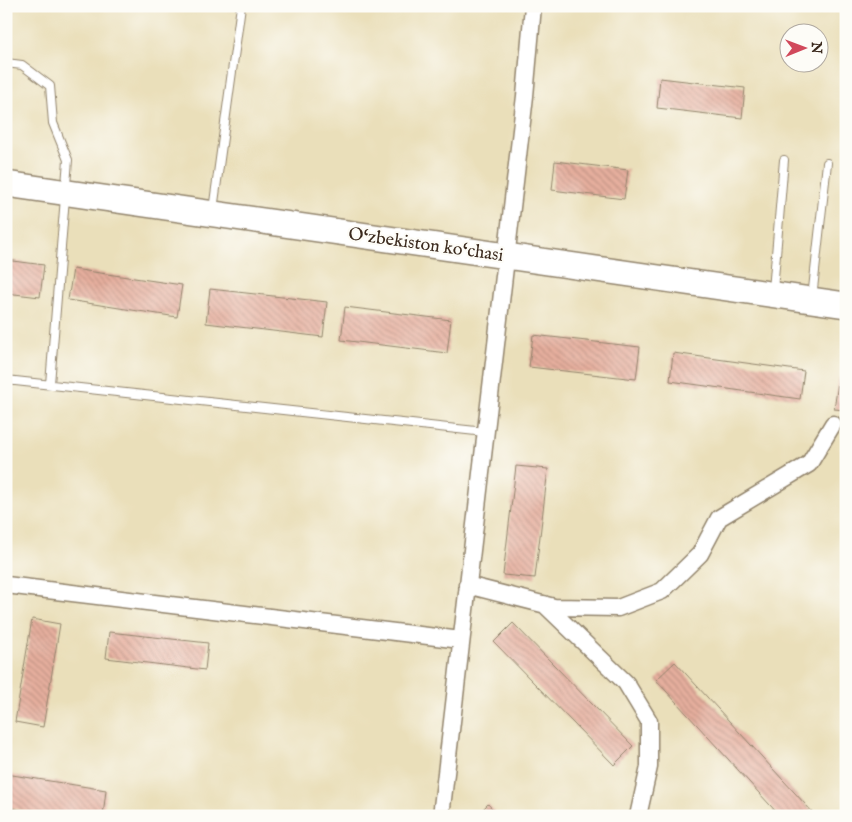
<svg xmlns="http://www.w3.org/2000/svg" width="852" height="822" font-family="'IM FELL English',serif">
<defs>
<pattern id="building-back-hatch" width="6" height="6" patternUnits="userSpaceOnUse" patternTransform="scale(1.25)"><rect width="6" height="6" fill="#e6af9e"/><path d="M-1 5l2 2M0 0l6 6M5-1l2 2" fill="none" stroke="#bc8f80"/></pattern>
</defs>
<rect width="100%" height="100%" fill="#fdfcf7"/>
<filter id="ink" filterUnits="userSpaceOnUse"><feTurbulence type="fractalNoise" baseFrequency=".02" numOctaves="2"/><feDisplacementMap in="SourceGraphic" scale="10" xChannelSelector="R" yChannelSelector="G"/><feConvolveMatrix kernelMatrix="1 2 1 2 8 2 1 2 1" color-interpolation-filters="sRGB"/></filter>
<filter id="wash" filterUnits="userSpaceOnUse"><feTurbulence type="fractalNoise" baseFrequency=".0096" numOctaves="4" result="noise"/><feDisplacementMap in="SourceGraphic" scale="20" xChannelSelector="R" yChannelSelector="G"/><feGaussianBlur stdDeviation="1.12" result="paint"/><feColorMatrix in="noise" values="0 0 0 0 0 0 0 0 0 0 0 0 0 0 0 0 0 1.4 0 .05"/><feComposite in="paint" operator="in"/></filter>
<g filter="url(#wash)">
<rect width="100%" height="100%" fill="#eadfba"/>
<g id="blocks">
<!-- building -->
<path fill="url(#building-back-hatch)" d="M660 78 745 88 742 118 657 108Z
M555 161 628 170 624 199 552 190Z
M6 260 44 265 40 297 6 293Z
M73 269 182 285 177 317 68 300Z
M210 289 327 302 323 337 206 323Z
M345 307 451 320 447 353 341 340Z
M533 335 640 347 636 379 529 367Z
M673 353 804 371 800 399 670 381Z
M839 377 846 378V410L834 409Z
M516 466 548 469 535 578 503 575Z
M32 619 60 624 43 727 15 722Z
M513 623 633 746 614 765 494 642Z
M109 632 208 643 205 670 106 658Z
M675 662 816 816H780L656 680Z
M6 774 106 790 103 816H50L6 807Z
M488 804 499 816H476Z"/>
</g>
</g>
<g filter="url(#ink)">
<use href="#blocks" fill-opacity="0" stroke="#92846c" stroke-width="1"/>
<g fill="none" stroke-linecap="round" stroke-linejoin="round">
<defs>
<path id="lane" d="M6 63 22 65 50 86 53 123 68 160 50 384
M213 210 241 6
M773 290 784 160
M812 298 827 163
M6 380 485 432"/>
<path id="street" d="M6 585 461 640
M467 585 554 607 618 608 662 591 700 554 719 518 809 464 833 424
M544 604 626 683 649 721V767L638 816
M441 816 525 96 533 6"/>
<path id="primary" d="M6 184 846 305"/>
</defs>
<!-- lane casing -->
<use href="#lane" stroke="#92846c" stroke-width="10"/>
<!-- street casing -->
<use href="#street" stroke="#92846c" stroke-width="19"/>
<!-- primary casing -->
<use href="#primary" stroke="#92846c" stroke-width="28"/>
<!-- lane -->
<use href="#lane" stroke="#fff" stroke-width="8"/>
<!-- street -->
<use href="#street" stroke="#fff" stroke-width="16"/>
<!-- primary -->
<use href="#primary" stroke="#fff" stroke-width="25"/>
</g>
</g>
<g text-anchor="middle" stroke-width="4.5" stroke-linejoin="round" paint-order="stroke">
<!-- street labels -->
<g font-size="18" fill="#3b2a1e" stroke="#fdfcf7">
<text transform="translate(426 244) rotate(8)" y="6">O‘zbekiston ko‘chasi</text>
</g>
</g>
<!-- margin -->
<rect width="852" height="822" fill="none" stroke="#fdfcf7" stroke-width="25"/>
<!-- north arrow -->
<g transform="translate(804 48) rotate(89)"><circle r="24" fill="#fdfcf7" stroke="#afa8a0"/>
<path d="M0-4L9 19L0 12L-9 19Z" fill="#d1495b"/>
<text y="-8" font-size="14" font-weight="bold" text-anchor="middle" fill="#3b2a1e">N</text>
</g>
</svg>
